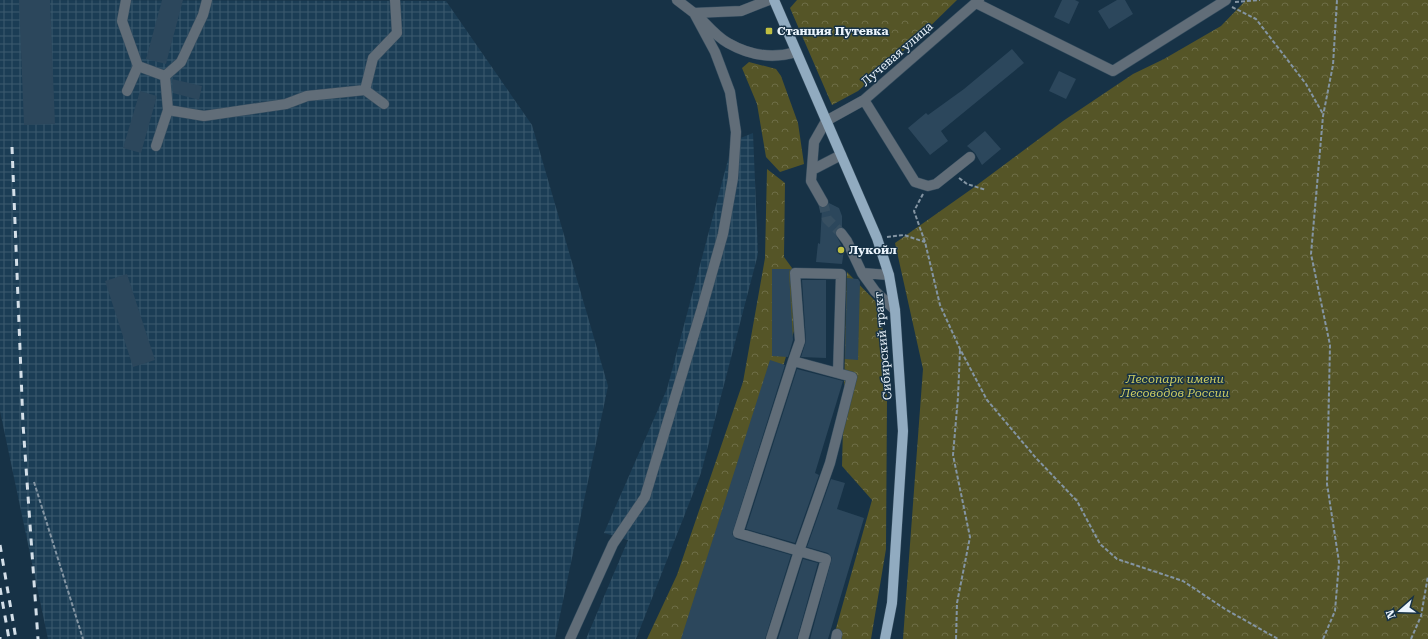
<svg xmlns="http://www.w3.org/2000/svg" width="1428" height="639" font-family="'Roboto Serif',serif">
<defs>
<pattern id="industrial-grid" width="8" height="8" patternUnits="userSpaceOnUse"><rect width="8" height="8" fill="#1b3d55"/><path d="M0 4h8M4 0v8" fill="none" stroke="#3c5a6e"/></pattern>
<pattern id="forest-crowns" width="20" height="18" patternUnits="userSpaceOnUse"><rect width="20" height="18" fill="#555527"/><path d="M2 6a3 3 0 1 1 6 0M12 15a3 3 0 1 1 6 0" fill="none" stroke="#6e6e47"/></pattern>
</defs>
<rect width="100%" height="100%" fill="#173246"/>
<!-- industrial -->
<path fill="url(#industrial-grid)" d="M0 0 446 1 532 125 608 386 555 639H48L0 411Z
M753 133 758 254 701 473 636 639H586L628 540 604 533 667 389 733 141Z"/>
<!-- forest -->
<path fill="url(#forest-crowns)" d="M797 0H957L918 38 858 91 832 105 790 8Z
M1246 0H1428V639H903L923 369 895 243 973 188 1063 121 1133 74 1164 59 1221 26Z
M749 62 776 69 781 76 798 123 804 164 780 172 766 157 757 104 742 68Z
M767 169 785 183 784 257 792 268 794 331 737 514 692 639H647L677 575 743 382 765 258Z
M847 272 881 307 887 397 886 549 871 639H833L872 500 842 466Z"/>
<!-- building -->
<path fill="#2c475c" d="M19 0H50L55 124 24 125Z
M162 0H183L166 64 146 59Z
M1062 0H1075L1079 2 1069 24 1054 17Z
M1117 0H1125L1133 14 1109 29 1098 11Z
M1012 49 1024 63 941 131 948 141 930 155 908 128 926 113 928 115 964 89Z
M1059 71 1076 79 1066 99 1049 91Z
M172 79 202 86 199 100 173 93Z
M140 91 157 96 141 153 123 148Z
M985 131 1001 149 982 165 975 153 967 146Z
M829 203 839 208 842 216V227L837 228 835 233 844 250 842 264 816 262 818 243 820 244 822 208 827 207Z
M772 269H790L789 273 793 340 788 357 772 356Z
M127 274 155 360 133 367 105 281Z
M847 278 858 279 860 282 858 360 845 359Z
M802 280H826V358L801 357 806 341Z
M770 360 785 365 732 534 736 539 791 555 765 639H681Z
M797 369 843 381 815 473 819 475 795 543 746 529Z
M831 479 845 483 837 509 864 518 828 639H810L832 558 828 553 807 547Z
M803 559 818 563 797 639H778Z"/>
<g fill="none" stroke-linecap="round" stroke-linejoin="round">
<!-- minor-tunnel -->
<path stroke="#374f61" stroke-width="10" stroke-dasharray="10 5" stroke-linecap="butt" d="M823 202 827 219 841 233"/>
<defs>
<path id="minor" d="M126 0 122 21 138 66
M677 0 694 13 741 11 769 0
M976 3 1113 71 1226 0
M700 18C708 26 717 37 728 43 749 55 773 59 796 52
M165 76 181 62 203 15 207 0
M365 90 384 104
M127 91 138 66 165 76 168 110 156 146
M864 100 915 182 928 186 936 184 970 157
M168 110 204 116 286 104 307 96 365 90 373 58 397 33 395 0
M812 170 841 155
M823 202 811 181 814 142 826 121 864 100 979 0
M841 233 847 241 862 273 889 275
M862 273 875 291 895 310
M793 361 852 377 830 463 799 551 738 533 793 361 800 341 795 273 841 274 838 373
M570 639 613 544 645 497 702 308 723 234 733 178 736 132 730 92 715 52 694 13
M771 639 799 551 826 559 803 639
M836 639 837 634"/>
<path id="major" d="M774 0 877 238 889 275 895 310 903 431 892 603 885 639"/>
</defs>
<!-- minor casing -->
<use href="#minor" stroke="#354d5f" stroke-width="11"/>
<!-- major casing -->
<use href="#major" stroke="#354d5f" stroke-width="11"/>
<!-- path -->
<path stroke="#8495a3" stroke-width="2" stroke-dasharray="4 2" stroke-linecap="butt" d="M1235 2 1260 0
M1232 7 1256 19 1306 84 1323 114
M959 178 967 184 986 190
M923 194 914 211 925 242 940 305 960 349 987 400 1036 458 1077 501 1100 544 1117 559 1183 581 1225 609 1278 639
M887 237 904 235 925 242
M34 482 83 639
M956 639 957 603 970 537 953 455 958 397 960 350
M1323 639 1335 611 1339 562 1327 484 1330 345 1311 254 1323 116 1333 65 1337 0
M1411 639 1421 616 1428 576"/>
<!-- minor -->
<use href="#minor" stroke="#616d78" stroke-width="10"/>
<!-- major -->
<use href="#major" stroke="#91abc0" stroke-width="10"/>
<!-- rail -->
<path stroke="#d4dfe8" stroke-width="3" stroke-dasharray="7 7" stroke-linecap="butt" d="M12 147 23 424 38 639
M0 545 16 639
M0 588 9 639
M0 637V639"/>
</g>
<!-- markers -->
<g fill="#bfbe41" stroke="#173246" stroke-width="1.5">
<rect x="765" y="27" width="8" height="8" rx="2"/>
<circle cx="841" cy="250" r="4"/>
</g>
<g text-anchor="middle" stroke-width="3" stroke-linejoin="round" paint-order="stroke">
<!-- poi labels -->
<g font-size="12" font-weight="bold" fill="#ebf4fc" stroke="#173246" text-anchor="start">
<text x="777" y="35">Станция Путевка</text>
<text x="849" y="254">Лукойл</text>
</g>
<!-- street labels -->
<g font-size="12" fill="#ebf4fc" stroke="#173246">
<text transform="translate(897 54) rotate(-41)" y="4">Лучевая улица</text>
<text transform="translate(883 346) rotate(-95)" y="4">Сибирский тракт</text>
</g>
<!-- park labels -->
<g font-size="12" font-style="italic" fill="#cdcc61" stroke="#173246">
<text x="1175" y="383">Лесопарк имени<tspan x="1175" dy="14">Лесоводов России</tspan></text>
</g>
</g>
<!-- north arrow -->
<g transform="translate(1400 611) rotate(250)" stroke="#173246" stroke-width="3" paint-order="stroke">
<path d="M0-3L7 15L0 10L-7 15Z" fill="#ebf4fc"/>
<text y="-6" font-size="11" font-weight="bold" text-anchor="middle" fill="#ebf4fc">N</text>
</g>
</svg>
